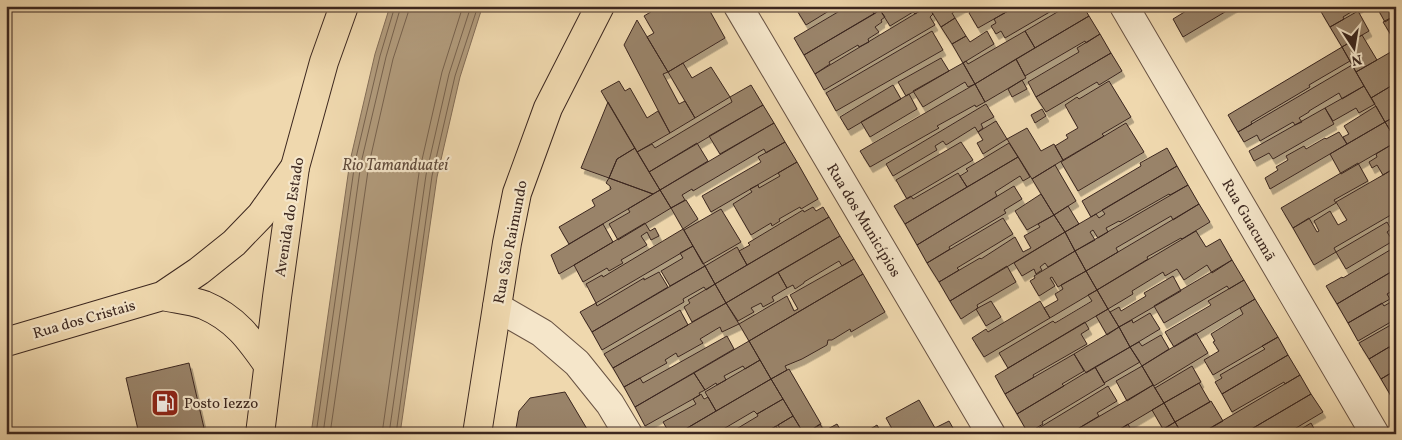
<svg xmlns="http://www.w3.org/2000/svg" width="1402" height="440" font-family="Vollkorn,serif">
<defs>
<filter id="shadow"><feDropShadow dx="3" dy="5.5" stdDeviation="0" flood-color="#0004"/></filter>
</defs>
<rect width="100%" height="100%" fill="#efd8ae"/>
<filter id="stains"><feTurbulence type="fractalNoise" baseFrequency=".004" numOctaves="4"/><feColorMatrix values="0 0 0 0 .2 0 0 0 0 .09 0 0 0 0 .02 0 0 0 .5 -.17"/></filter>
<radialGradient id="worn" r=".72"><stop offset=".6" stop-color="#630" stop-opacity="0"/><stop offset="1" stop-color="#630" stop-opacity=".3"/></radialGradient>
<!-- water -->
<path fill="#b29c7d" stroke="#836d57" d="M390 6H483L481 11 460 77 437 177 400 434H311L350 161 375 54Z"/>
<g fill="none" stroke-linecap="round" stroke-linejoin="round">
<!-- shore -->
<path stroke="#77624e" stroke-width="1" d="M316 434 355 162 380 56 395 6
M323 434 361 163 386 57 401 6
M330 434 369 164 393 59 408 13V6
M382 434 419 173 442 72 463 6
M389 434 426 175 449 74 471 6
M396 434 432 176 455 76 478 6"/>
</g>
<!-- building -->
<path fill="#998369" stroke="#3c271f" filter="url(#shadow)" d="M652 6H707L725 38 668 72 647 37 654 33 644 16 654 10Z
M800 6H837L806 25 796 9Z
M848 6H870L874 14 804 55 794 38Z
M870 6H886L874 14Z
M886 6H928L915 14 913 12 890 26 880 10Z
M928 6 933 14 930 17 935 25 824 90 815 74Z
M928 6H964L952 13 955 18 941 27Z
M977 6H1017L978 28 969 13Z
M1017 6H1060L1005 38 1001 31 996 34 991 26 996 23 994 19Z
M1060 6H1083L1089 16 1035 48 1025 31 1059 11 1057 8Z
M1200 6H1235L1183 37 1173 19 1191 8 1192 11Z
M1325 6H1361L1343 17 1344 19 1330 27 1320 10Z
M1376 6H1396V15L1385 22Z
M880 10 885 17 881 20 882 22 875 27 879 32 868 39 869 42 859 47 858 45 829 62 830 64 815 74 804 55Z
M1358 11 1369 31 1342 47 1330 27Z
M1396 15V43L1383 22Z
M1089 16 1100 34 1086 43 1085 41 1025 76 1016 59Z
M955 18 966 36 952 44 941 27Z
M637 20 668 72 663 74 679 104 685 101 695 118 670 133 624 45Z
M932 31 943 50 836 111 826 93Z
M987 31 994 44 963 63 952 44 966 36 970 42Z
M1025 31 1035 48 975 84 963 63 966 61 968 64Z
M1100 34 1111 53 1036 97 1028 82 1079 52 1077 48Z
M1362 35 1377 60 1356 72 1342 47Z
M1342 47 1350 61 1309 85 1310 87 1251 122 1252 124 1238 132 1228 115Z
M1396 49V70L1390 73 1396 83 1371 98 1356 72Z
M1111 53 1122 71 1099 85 1097 82 1046 112 1036 97Z
M941 58 949 71 906 96 898 82Z
M1016 59 1026 78 985 102 975 84Z
M683 63 692 78 711 67 730 97 695 118 668 72Z
M963 63 975 84 968 87 965 82 923 107 913 91Z
M1352 65 1364 86 1342 99 1339 93 1309 111V112L1299 118 1302 122 1295 125 1293 122 1260 141 1257 135 1244 142 1238 132Z
M1022 80 1027 89 1012 97 1008 89Z
M619 81 625 91 630 88 647 118 658 111 670 133 637 152 601 91Z
M1109 81 1131 117 1102 134 1104 136 1063 160 1055 146 1068 138 1066 135 1078 128 1065 105 1077 97 1079 99Z
M1396 83V116L1385 122 1371 98Z
M975 84 985 102 976 107 975 105 937 126 939 128 870 167 860 151Z
M751 85 763 105 649 172 637 152 652 144 655 148 732 102 730 97Z
M893 85 901 99 848 130 840 117Z
M1364 86 1375 104 1359 113 1356 108 1333 121 1325 108Z
M909 94 917 109 870 137 861 122Z
M608 102 635 148 617 159 609 178 581 168Z
M986 104 994 117 981 124 983 128 978 132 975 127 946 145 943 141 935 146 937 150 893 176 886 164Z
M763 105 774 123 720 154 709 136Z
M1376 106 1385 122 1347 144 1343 137 1349 134 1344 126Z
M1325 108 1334 124 1273 159 1269 153 1254 161 1249 151Z
M1042 109 1046 116 1035 123 1031 115Z
M1396 116V136L1394 137 1385 122Z
M996 121 1007 139 983 154 977 143 983 140 978 132Z
M1385 122 1396 140V142L1341 174 1330 154Z
M774 123 785 142 766 153 764 149 693 191 692 189 682 195 685 200 671 208 660 190Z
M1126 123 1144 152 1078 191 1061 162Z
M1027 128 1041 151 1054 144 1063 160 1032 179 1007 139Z
M1339 132 1347 144 1270 189 1265 178 1278 170 1276 167 1288 160 1286 156 1304 146 1306 149 1325 138 1326 139Z
M785 142 797 162 711 212 702 196 761 162 758 157Z
M961 142 973 160 907 199 896 180Z
M1396 142V167L1383 175 1377 165 1372 168 1369 162 1377 157 1376 154Z
M697 143 708 161 660 190 649 172Z
M1009 143 1018 157 967 187 960 176 968 171 966 169Z
M635 148 660 190 653 194 609 178 617 159Z
M1167 148 1177 166 1091 217 1082 201 1141 166 1140 163Z
M1018 157 1030 177 1023 181 1020 176 995 192 997 196 917 245 905 224Z
M797 162 818 199 801 209 800 207 779 219 780 221 772 226 771 223 751 235 733 204 752 192 750 189 758 185 759 188 780 176 778 173Z
M1358 163 1368 181 1334 200 1336 203 1293 228 1281 208Z
M1055 165 1076 201 1054 215 1032 179Z
M1177 166 1188 185 1170 195 1169 194 1120 222 1119 221 1106 228 1108 232 1098 238 1093 230 1090 232 1095 240 1075 251 1065 232 1096 214 1099 218 1105 214 1102 210Z
M1390 171 1396 180V212L1334 248 1336 252 1314 265 1293 228 1309 218 1317 232 1319 231 1314 221 1330 211 1338 225 1347 220 1336 202Z
M958 173 967 187 905 224 894 206 911 196 913 199Z
M609 178 653 194 569 244 559 227 595 206 592 200 611 189 610 186 606 183Z
M1188 185 1199 204 1173 220 1171 216 1116 248 1118 252 1086 271 1075 251Z
M1014 186 1022 199 1004 210 1006 213 949 247 950 249 927 263 917 245Z
M660 190 671 208 618 240 609 224 630 212 628 209Z
M1041 194 1054 215 1027 230 1015 211Z
M686 200 698 219 683 229 671 208Z
M1199 204 1210 222 1182 239 1181 238 1147 257 1148 259 1097 290 1086 271Z
M1068 206 1079 224 1065 232 1054 215Z
M813 207 816 211 823 207 829 217 747 265 739 251 750 245 748 243 803 210 804 212Z
M721 209 741 242 703 264 684 230Z
M1054 215 1065 232 950 301 939 282 980 258 981 259 1015 237 1023 252 1031 248 1024 236 1040 227 1038 224Z
M829 217 840 236 726 303 715 284Z
M1003 218 1013 234 957 268 959 270 939 282 927 263Z
M1387 222 1391 229 1387 232 1393 241 1346 269 1336 252Z
M645 223 650 231 655 228 659 236 651 240 647 232 641 236 647 245 621 260 623 263 609 271 607 268 583 282 574 265Z
M603 224 613 242 559 274 551 255Z
M683 229 693 246 596 303 586 284 602 275 603 277Z
M1196 231 1206 247 1220 239 1232 260 1212 273 1207 265 1184 280 1177 269 1165 276 1163 272 1132 291 1133 294 1108 309 1097 290Z
M1065 232 1075 251 1048 267 1045 263 1040 267 1042 270 1036 274 1034 269 1022 276 1014 263Z
M840 236 854 259 842 266 839 261 804 282V283L795 289 793 285 787 288 778 272Z
M693 246 705 266 670 286 661 271 683 258 680 253Z
M737 247 747 265 715 284 705 266Z
M1390 250 1396 260V269L1337 304 1326 286 1342 277 1343 278Z
M1075 251 1086 271 1058 287 1052 277 1050 278 1055 286 1039 296 1030 281 1035 278 1034 276Z
M854 259 863 274 749 341 739 324 787 296 794 311 798 309 790 295Z
M1232 260 1244 280 1229 289 1227 286 1164 323 1154 306Z
M705 266 715 284 706 290 704 287 683 299 684 302 602 350 592 332Z
M1007 266 1016 282 977 305 978 308 961 319 950 301Z
M1396 269V289L1387 294 1390 299 1348 323 1337 304Z
M1086 271 1097 290 1050 318 1044 308 1058 300 1055 294 1063 289 1061 285Z
M659 272 668 287 592 332 580 312 596 303 597 306 644 278V280Z
M778 272 787 288 772 297 774 301 763 307 761 303 751 308 754 312 738 321 726 303Z
M863 274 885 312 851 332 850 329 832 340H828L827 345 802 359 785 366 787 370 771 379 749 341Z
M1173 276 1181 291 1119 327 1110 312 1119 307 1121 311 1146 296 1144 293Z
M1244 280 1255 299 1174 347 1165 332 1211 305 1208 301Z
M715 284 726 303 692 322 684 307 690 303 688 300Z
M1097 290 1108 309 1008 368 999 353 1053 321 1055 323 1092 301 1088 295Z
M1255 299 1278 337 1213 375 1204 360 1219 351 1213 342 1215 341 1211 334 1243 314 1240 308Z
M1396 299V319L1358 341 1348 323 1382 303 1384 306Z
M991 301 1001 317 986 326 976 309Z
M1040 301 1050 318 984 357 972 338 986 329 988 332Z
M726 303 739 324 722 332 720 327 700 339 703 343 678 357 676 353 665 360 667 363 624 387 613 368Z
M1108 309 1119 327 1107 335 1096 316Z
M680 310 688 325 613 368 604 354Z
M1150 313 1160 329 1130 347 1119 327 1132 320 1133 323Z
M1085 322 1089 329 1081 334 1087 344 1033 375 1034 377 1005 394 995 376Z
M1396 322V343L1369 359 1359 343Z
M1119 327 1130 347 1086 373 1074 354Z
M1196 333 1208 353 1154 386 1142 366Z
M1161 335 1169 349 1142 366 1130 347 1139 342 1142 346Z
M727 336 734 349 635 407 624 387 640 378 643 383Z
M1278 337 1288 355 1222 394 1215 382 1222 378 1220 375 1265 349 1262 346Z
M749 341 760 360 745 369 743 366 724 376 726 380 717 385 716 383 705 390 694 373Z
M1130 347 1140 362 1104 383 1095 367Z
M1389 347 1391 350 1396 347V370L1381 379 1369 359Z
M1074 354 1084 371 1062 384 1064 386 1017 414 1005 394Z
M1288 355 1300 375 1285 384 1284 382 1232 412 1222 394Z
M760 360 771 379 716 411 705 392Z
M189 363 204 428 181 434H139L126 378Z
M1142 366 1153 385 1127 401 1116 381Z
M1192 366 1201 382 1164 403 1155 388Z
M1095 367 1105 384 1042 422 1043 424 1028 433 1017 414Z
M789 369 821 424 805 434H804L771 379Z
M1396 370V394L1391 396 1381 379Z
M694 373 705 390 699 393 700 395 645 426 635 407Z
M1300 375 1311 394 1243 434H1200Z
M771 379 783 399 757 414 754 411 720 431 719 430 713 434H677Z
M1199 383 1210 402 1175 422 1164 403Z
M1153 385 1164 403 1112 434H1069Z
M1108 386 1117 401 1097 413 1099 416 1069 434H1029Z
M565 392 590 434H515L519 411 530 398Z
M701 394 704 399 708 397 716 411 677 434H670L663 422 696 404 693 399Z
M1311 394 1323 412 1286 434H1243Z
M783 399 793 416 763 434H728L758 416 757 414Z
M919 400 935 428 949 421 953 428 942 434H895L886 418Z
M1211 401 1223 421 1200 434H1182L1175 422Z
M1164 403 1175 422 1163 429 1152 410Z
M793 416 804 434H783L778 425Z
M1175 422 1182 434H1162L1161 431Z
M1311 423 1317 434H1293Z
M820 424 824 431 837 424 843 434H805Z
M1128 424 1133 434H1112Z
M877 425 882 434H862Z
M776 426 780 434H763Z
M953 428 956 434H942Z"/>
<g fill="none" stroke-linecap="round" stroke-linejoin="round">
<defs>
<path id="minor" d="M738 6 991 434
M1124 6 1375 434
M497 307 542 333 577 363 610 404 628 434"/>
<path id="major" d="M162 296C175 299 191 300 204 305 235 318 250 339 268 365
M6 342 162 296 199 271 234 243 261 215 295 167"/>
<path id="highway" d="M260 434 277 297 295 167 324 62 344 6
M477 434 507 243 517 193 548 108 600 6"/>
</defs>
<!-- minor casing -->
<use href="#minor" stroke="#695343" stroke-width="30"/>
<!-- major casing -->
<use href="#major" stroke="#3c271f" stroke-width="30"/>
<!-- highway casing -->
<use href="#highway" stroke="#3c271f" stroke-width="30"/>
<!-- minor -->
<use href="#minor" stroke="#f5e6ca" stroke-width="28"/>
<!-- major -->
<use href="#major" stroke="#efd8ae" stroke-width="28"/>
<!-- highway -->
<use href="#highway" stroke="#efd8ae" stroke-width="28"/>
</g>
<!-- icons -->
<defs>
<symbol id="fuel-square" viewBox="-11 -11 22 22"><rect x="-9" y="-9" width="18" height="18" rx="4" fill="#8f2418" stroke="#f5e6ca"/><path d="M-5.5-6h7V0h2V4h1.3V-2.5L3-4.5l.8-.8L6-3V5H2.5V1h-1V6h-7ZM-4.2-4.7v3.2H.2V-4.7Z" fill="#fff"/></symbol>
</defs>
<g fill-rule="evenodd">
<use href="#fuel-square" x="149" y="387" width="32" height="32"/>
</g>
<g text-anchor="middle" stroke-width="4.5" stroke-linejoin="round" paint-order="stroke">
<!-- street labels -->
<g font-size="15" fill="#3c271f" stroke="#f5e6ca">
<text transform="translate(289 217) rotate(-81)" y="5">Avenida do Estado</text>
<text transform="translate(864 220) rotate(59)" y="5">Rua dos Municípios</text>
<text transform="translate(1249 220) rotate(60)" y="5">Rua Guacumã</text>
<text transform="translate(510 242) rotate(-79)" y="5">Rua São Raimundo</text>
<text transform="translate(84 319) rotate(-16)" y="5">Rua dos Cristais</text>
</g>
<!-- poi labels -->
<g font-size="15" fill="#3c271f" stroke="#f5e6ca" text-anchor="start">
<text x="184" y="408">Posto Iezzo</text>
</g>
<!-- water labels -->
<g font-size="16" font-style="italic" fill="#5f4a3b" stroke="#f5e6ca">
<text x="395" y="170">Rio Tamanduateí</text>
</g>
</g>
<!-- margin -->
<rect width="1402" height="440" fill="none" stroke="#efd8ae" stroke-width="25"/>
<rect x="8" y="8" width="1387" height="425" fill="none" stroke="#3c271f" stroke-width="2.5"/>
<rect x="12" y="12" width="1377" height="415" fill="none" stroke="#3c271f"/>
<!-- north arrow -->
<g transform="translate(1354 48) rotate(168)" stroke="#f5e6ca" stroke-width="4" paint-order="stroke">
<path d="M0-4L9 19L0 12L-9 19Z" fill="#3c271f"/>
<text y="-8" font-size="14" font-weight="bold" text-anchor="middle" fill="#3c271f">N</text>
</g>
<rect width="100%" height="100%" filter="url(#stains)"/>
<rect width="100%" height="100%" fill="url(#worn)"/>
</svg>
